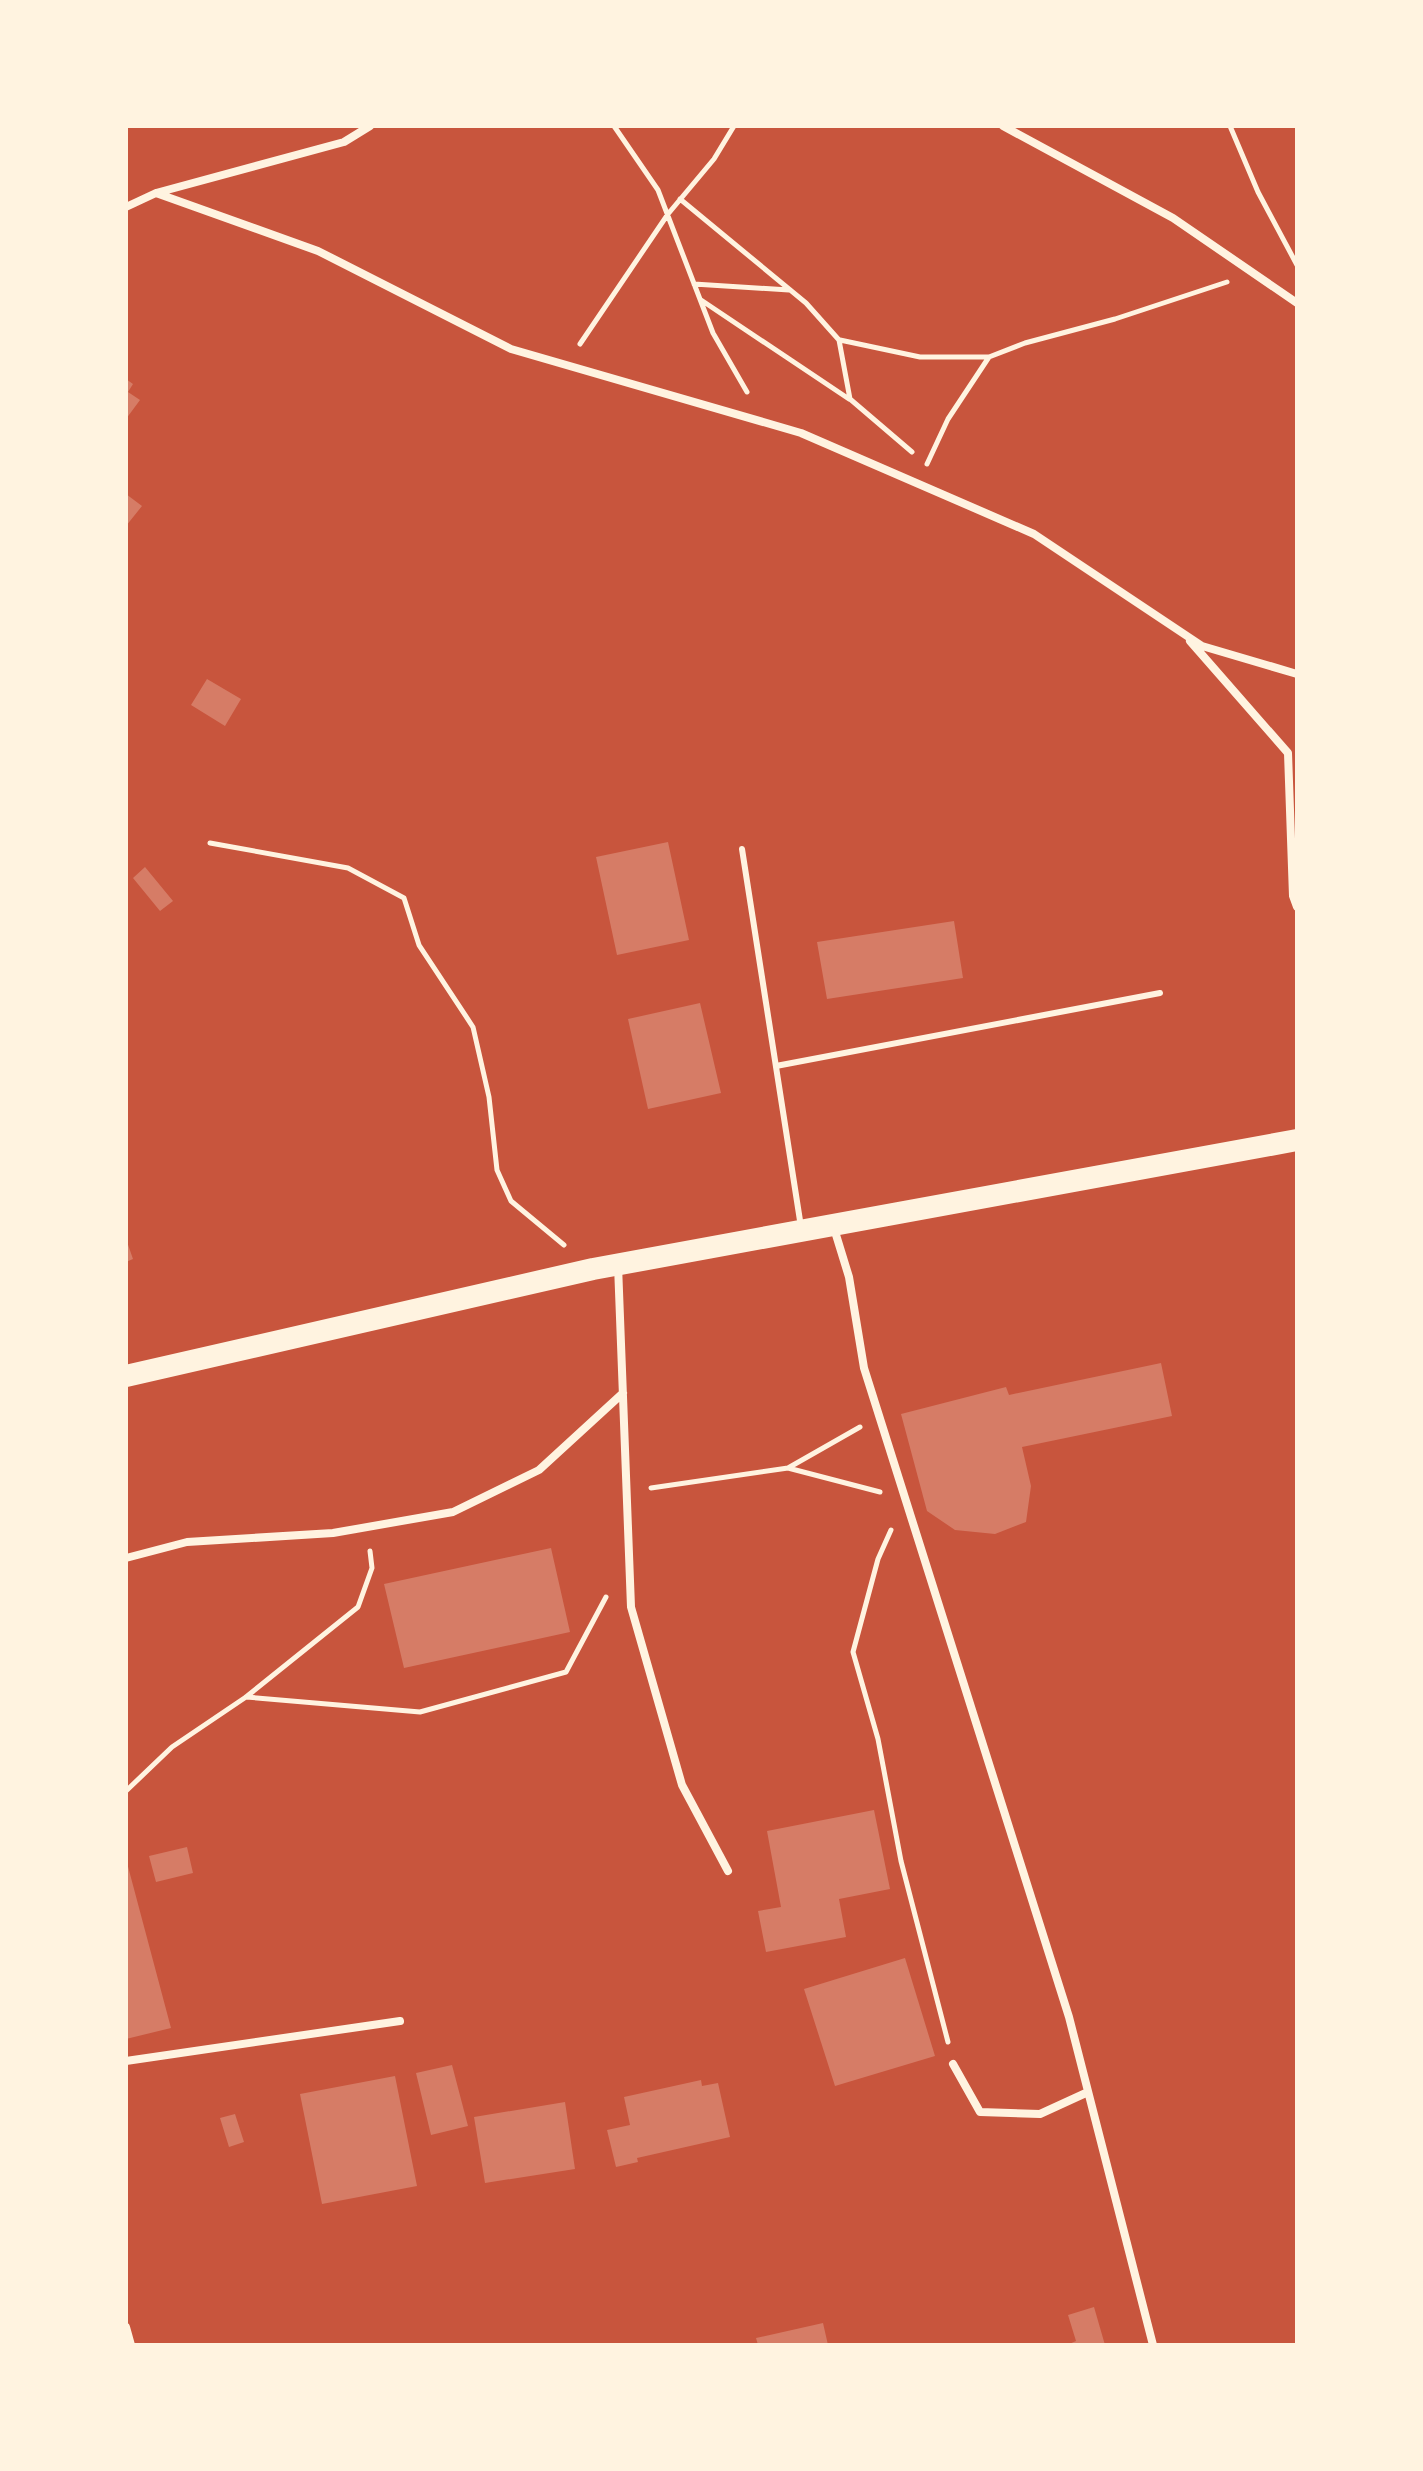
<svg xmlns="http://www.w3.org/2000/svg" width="1423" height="2471" font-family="Montserrat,sans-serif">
<rect width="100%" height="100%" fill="#c8553d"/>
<!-- building -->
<path fill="#d67c66" d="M126 379 133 384 128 392 140 400 126 419Z
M126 494 142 506 126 526Z
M207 679 241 699 225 726 191 705Z
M668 842 689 940 617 955 596 857Z
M145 867 173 901 160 911 133 878Z
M954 921 963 978 827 999 817 942Z
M700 1003 721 1093 648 1109 628 1019Z
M126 1239 133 1259 126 1262Z
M1161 1363 1172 1416 1022 1447 1031 1486 1026 1522 995 1534 955 1530 927 1511 901 1414 1006 1387 1009 1395Z
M551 1548 570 1632 404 1668 384 1584Z
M874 1810 890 1889 839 1899 846 1937 766 1952 758 1911 781 1907 767 1831Z
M187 1847 193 1873 156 1882 149 1856Z
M126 1859 171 2028 126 2039Z
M905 1958 935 2056 835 2086 804 1989Z
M452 2065 468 2126 431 2135 416 2073Z
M395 2076 417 2186 322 2204 300 2094Z
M701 2080 702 2086 718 2083 730 2137 637 2158 638 2162 616 2167 607 2130 630 2125 624 2097Z
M565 2102 575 2169 485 2183 474 2117Z
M235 2114 244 2142 229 2147 220 2118Z
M1094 2307 1105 2345H1067L1076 2341 1068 2315Z
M823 2323 828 2345H758L756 2338Z"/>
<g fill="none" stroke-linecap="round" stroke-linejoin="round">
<!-- path -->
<path stroke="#fff3e0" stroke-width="5" d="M614 126 658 190 713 333 747 392
M1230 126 1258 192 1297 265
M680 199 806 303 839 340 850 399 912 452
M694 284 789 290
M701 300 849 399
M840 340 920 357H988
M580 344 668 214 714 159 734 126
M927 464 948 419 989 357 1025 343 1115 319 1227 282
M210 843 348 868 404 898 419 945 473 1027 489 1097 497 1170 511 1201 564 1245
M788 1468 880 1492
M651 1488 788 1468 860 1427
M891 1530 878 1559 853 1652 878 1739 901 1861 948 2042
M246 1697 420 1712 566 1672 606 1597
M126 1791 172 1747 246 1697 358 1607 372 1568 370 1551"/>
<!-- service -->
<path stroke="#fff3e0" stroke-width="6" d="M742 849 801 1227
M776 1066 1160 993"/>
<!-- minor -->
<path stroke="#fff3e0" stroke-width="8" d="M1003 126 1173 218 1297 303
M156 193 318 251 511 349 801 433 1034 534 1202 646 1297 674
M126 207 156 193 344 142 370 126
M1190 641 1288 753 1293 896 1297 907
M833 1225 849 1277 864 1368 1069 2017 1153 2345
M618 1265 631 1607 682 1785 728 1871
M126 1558 187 1542 333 1533 453 1512 539 1470 623 1393
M126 2061 400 2021
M953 2064 980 2112 1040 2114 1088 2092
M126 2327 131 2345"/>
<!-- trunk -->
<path stroke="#fff3e0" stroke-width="22" d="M126 1376 593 1269 1297 1140"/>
</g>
<!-- border -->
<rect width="1423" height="2471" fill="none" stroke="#fff3e0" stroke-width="256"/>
</svg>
